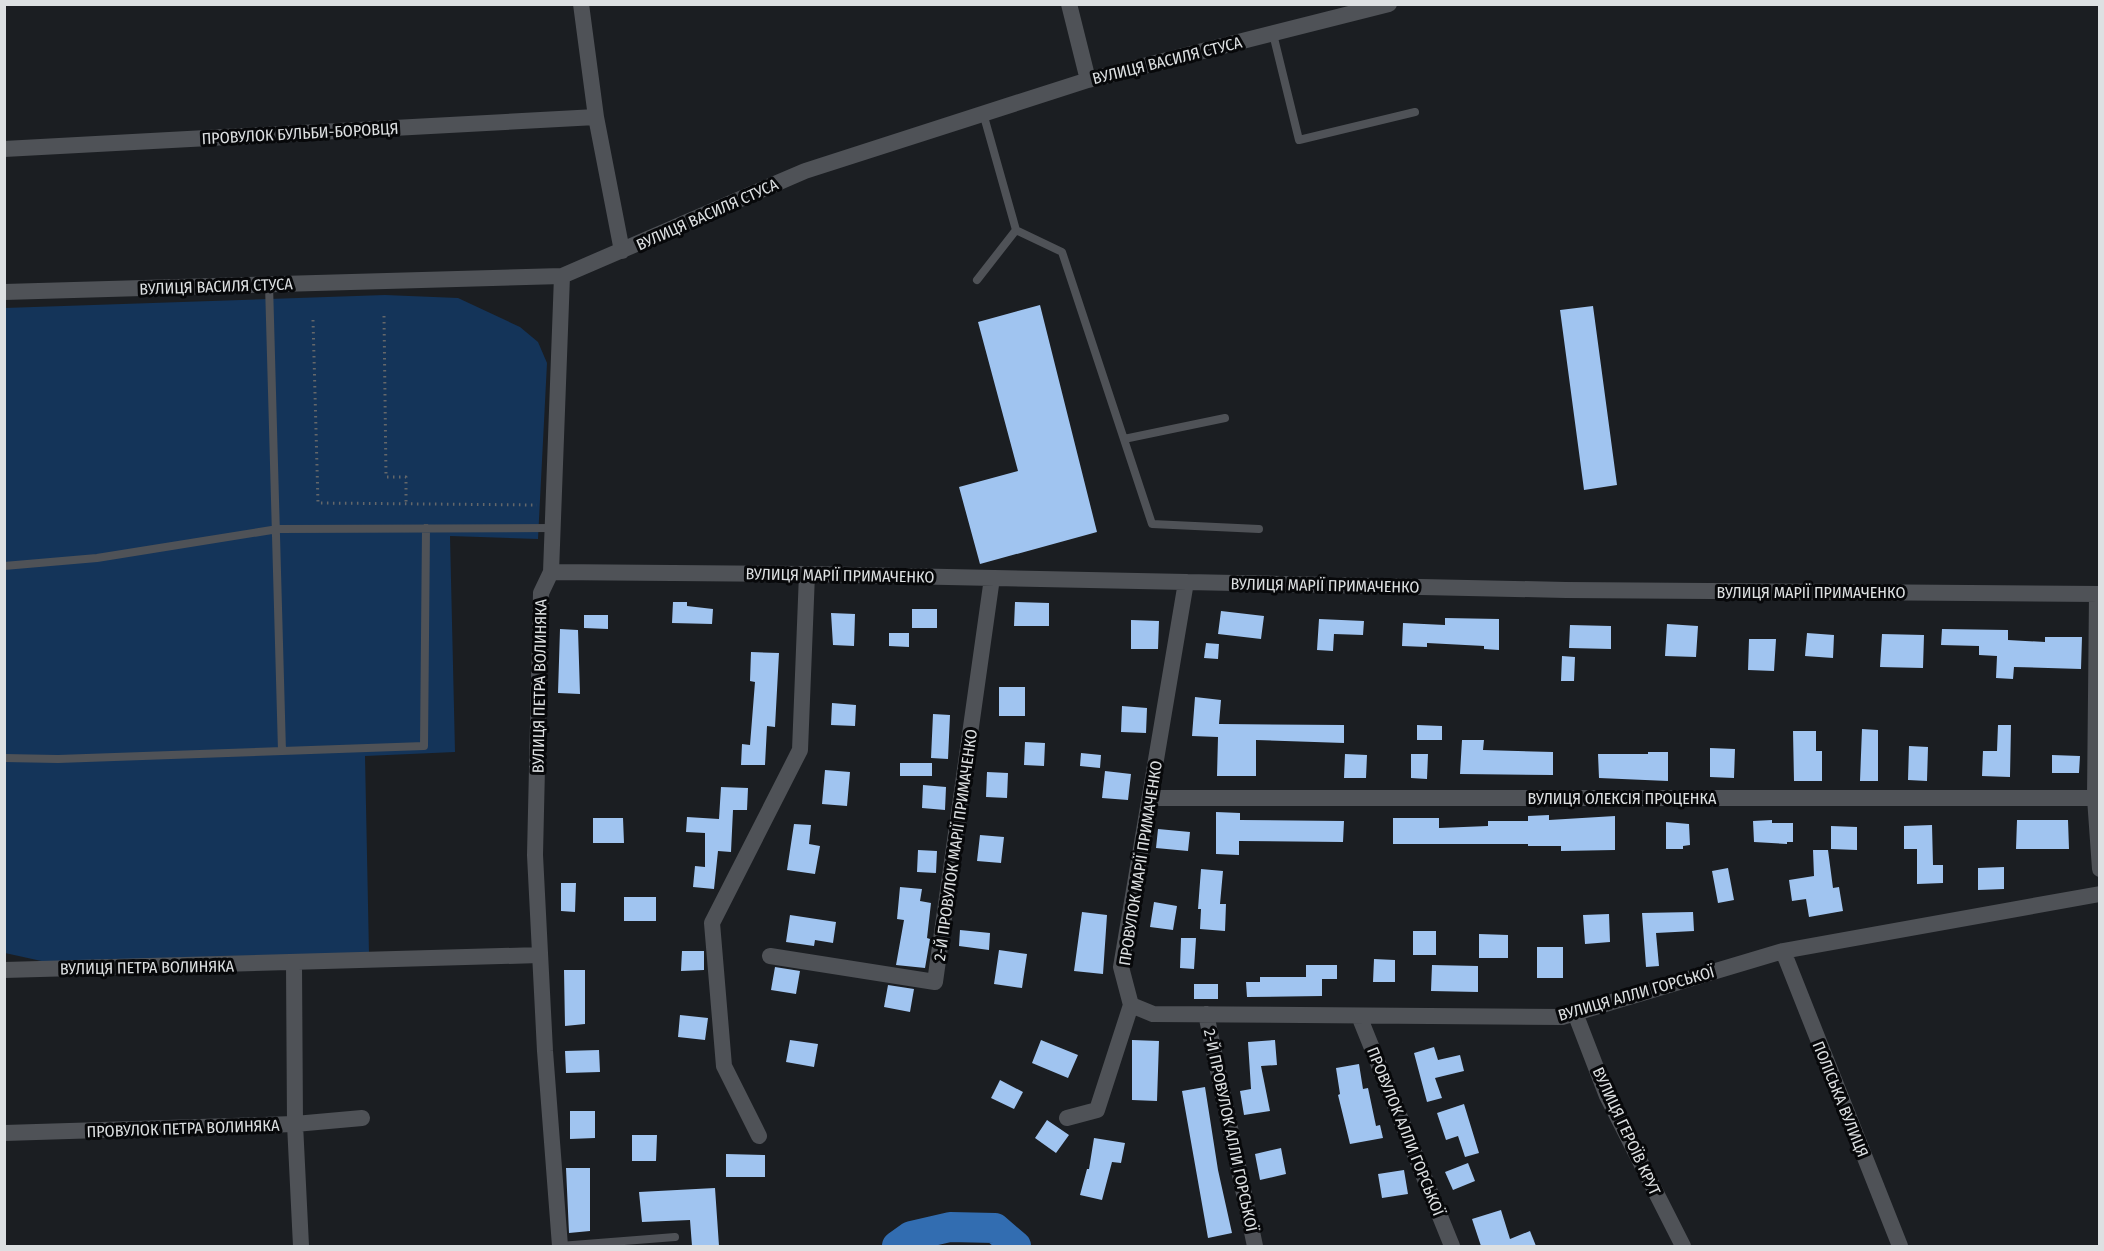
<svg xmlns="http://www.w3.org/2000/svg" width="2104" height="1251" font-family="'Fira Sans Condensed',sans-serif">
<rect width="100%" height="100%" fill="#1b1e22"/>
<!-- green -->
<path fill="#143459" d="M385 295 458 298 520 327 538 342 547 363 538 539 450 536 455 752 365 756 369 954 46 962 5 953 4 308Z"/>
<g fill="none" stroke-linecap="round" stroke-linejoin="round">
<!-- river -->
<path stroke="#326db1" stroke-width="30" d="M897 1246 911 1236 950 1227 995 1228 1016 1246"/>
</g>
<!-- building -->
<path fill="#a0c4f0" d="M1040 305 1097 532 980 564 959 487 1018 471 978 322Z
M1593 306 1617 485 1584 490 1560 310Z
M673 602H687V606L713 609 712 624 672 623Z
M1015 602 1049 603V626H1014Z
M912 609H937V628H912Z
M1221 611 1264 616 1261 639 1218 634Z
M831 613 855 614 854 646 833 645Z
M584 615H608V629L584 628Z
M1445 618 1499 619V650L1484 649V646L1427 643V647L1402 646 1403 623 1445 625Z
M1319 619 1364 621 1363 635 1334 634 1333 651 1317 650Z
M1131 620 1159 621 1158 649H1131Z
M1667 624 1698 626 1696 657 1665 656Z
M1570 625 1611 626V649L1569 648Z
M560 629 578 630 580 694 558 693Z
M1942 629 2008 630V640L2045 642V637H2082L2081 669 2014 667 2013 679 1996 678 1997 656 1979 655V646L1941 645Z
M889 633H909V647L889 646Z
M1807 633 1834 635 1833 658 1805 656Z
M1882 634 1924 635 1923 668 1880 667Z
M1749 639H1776L1774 671 1748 670Z
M1206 643 1219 644 1218 659 1204 658Z
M751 652 779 653 775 727 767 726 765 765H741L742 744 750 745 755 682 750 681Z
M1562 656 1575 657 1574 681H1561Z
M999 687H1025V716H999Z
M1195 697 1221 700 1219 724 1344 725V743L1256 740V776H1217L1218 737 1192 736Z
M832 703 856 705 855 726 831 725Z
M1122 706 1147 708 1146 733 1121 732Z
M933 714 950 715 948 759 931 758Z
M1417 725 1442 726V740H1417Z
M1998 725H2011L2010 777 1982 776 1983 751H1997Z
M1862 729 1878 730V781H1860Z
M1793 731H1816V751H1822V781H1794Z
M1462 740H1484L1483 750 1553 752V775L1460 774Z
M1025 742 1045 743 1044 766 1024 765Z
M1909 746 1928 747 1927 781 1908 780Z
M1710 748 1735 749 1734 778 1710 777Z
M1648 752H1668V781L1599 778 1598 754H1648Z
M1081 753 1101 755 1100 768 1080 766Z
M1345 754 1367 755 1366 778H1344Z
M1411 754H1428L1427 779 1411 778Z
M2052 755 2080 756 2079 773H2052Z
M900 763H932V776H900Z
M825 770 850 772 847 806 822 804Z
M1105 771 1131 774 1128 800 1102 798Z
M987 772 1008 773 1007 798 986 797Z
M923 785 946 787 945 810 922 808Z
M721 787 748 788 747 810H733L731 852 718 851 714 889 693 887 695 866 705 867V833L686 832 687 817 719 819Z
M1216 812 1240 813V820L1344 821 1343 842 1239 841V855L1216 854Z
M1549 815V820L1615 816V850L1561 851V846H1528V844H1393V818H1439V828L1488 826V821H1528V816Z
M593 818H623L624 843H593Z
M1772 820V823H1793V842H1787V844L1754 842 1753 821Z
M2017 820H2068L2069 849H2016Z
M1666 822 1689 824 1690 845 1683 846V849H1666Z
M794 824 811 825 809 844 820 846 815 874 787 870Z
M1932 825 1933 865H1943V883L1917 884V849H1904V826Z
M1831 826 1857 827V850L1831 849Z
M1158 829 1190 832 1188 851 1156 848Z
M980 835 1004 837 1001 863 977 861Z
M918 850 937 851 936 873 917 872Z
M1813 850H1828L1833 888 1839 887 1843 911 1809 917 1806 899 1792 901 1789 880 1814 876Z
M2004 867V889L1978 890V868Z
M1728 868 1734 900 1718 903 1712 871Z
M1201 869 1223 871 1220 904H1226L1225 931 1200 929 1201 909H1198Z
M561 883H576L575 912 561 911Z
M900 887 922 889 920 901 931 903 927 938 930 939 925 968 896 965 904 920 897 919Z
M624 897H656V921H624Z
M1154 902 1177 906 1173 930 1150 927Z
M1082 912 1107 915 1103 974 1074 971Z
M1693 912 1694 931 1656 933 1659 966 1646 967 1642 913Z
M1609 914 1610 942 1585 944 1583 915Z
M790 915 836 922 833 943 815 940 814 946 786 942Z
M960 930 990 933 989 950 959 946Z
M1413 931H1436V955H1413Z
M1479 934 1508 935V958H1479Z
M1181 938H1196L1194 969 1180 968Z
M1537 947H1563V978H1537Z
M999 950 1027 954 1022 988 994 984Z
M682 951H704V970L681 971Z
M1374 959 1395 960V982H1373Z
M1306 965H1337V979H1322V996L1247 997 1246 982H1260V977H1306Z
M1432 965 1478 966V992L1431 991Z
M775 967 800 971 796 994 771 990Z
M564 970H585V1024L565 1026Z
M1194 984H1218V999H1194Z
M888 985 914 989 910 1012 884 1007Z
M680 1015 708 1018 705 1040 678 1037Z
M790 1040 818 1044 814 1067 786 1062Z
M1041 1040 1078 1055 1068 1078 1032 1063Z
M1132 1040 1159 1041 1157 1101 1132 1100Z
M1275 1040 1277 1065 1261 1066 1270 1111 1244 1115 1240 1091 1251 1089 1248 1042Z
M1434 1047 1438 1060 1460 1055 1464 1071 1435 1078 1442 1098 1427 1102 1414 1053Z
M599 1050 600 1072 566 1073 565 1051Z
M1359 1064 1363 1089 1368 1088 1376 1126 1380 1125 1383 1138 1350 1144 1338 1095 1340 1094 1336 1068Z
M1000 1080 1023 1092 1014 1109 991 1098Z
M1205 1087 1218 1170 1232 1233 1208 1238 1182 1091Z
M1464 1104 1479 1153 1465 1157 1458 1136 1446 1140 1437 1113Z
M570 1111H595V1138L570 1139Z
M1047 1120 1069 1135 1056 1153 1035 1138Z
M632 1135H657L656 1161H632Z
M1094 1138 1125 1143 1121 1163 1112 1162 1102 1200 1080 1195 1087 1169H1089Z
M1281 1148 1286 1174 1260 1180 1255 1154Z
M726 1154 765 1155V1177H726Z
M1468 1163 1475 1181 1453 1190 1445 1172Z
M566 1168H590V1231L569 1233Z
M1404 1170 1408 1194 1382 1198 1378 1174Z
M715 1188 719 1246H692L690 1220 642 1222 639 1192Z
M1501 1210 1510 1239 1530 1231 1536 1246H1481L1472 1219Z"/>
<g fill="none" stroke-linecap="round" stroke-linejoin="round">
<!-- path -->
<path stroke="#64676a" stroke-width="3" stroke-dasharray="1.5 4.5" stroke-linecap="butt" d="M384 316 386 477H406V504
M313 320 318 503 537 505"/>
<!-- service -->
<path stroke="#4f5257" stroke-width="8" d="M1273 34 1299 140 1415 112
M983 113 1016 230 1062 252 1152 524 1259 529
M977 280 1016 230
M269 284 282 751
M1124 439 1225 418
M4 566 97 558 278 529 553 528
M4 758 58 759 424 746 426 528
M560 1246 675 1237"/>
<!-- minor -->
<path stroke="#4f5257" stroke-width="16" d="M581 4 596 117 622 251
M1069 4 1088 80
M4 149 596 117
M4 292 562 276 805 171 1088 80 1389 4
M551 572 807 574 1566 590 2100 594
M2097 594 2095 798 2100 869
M1150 798H2095
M1783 951 1900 1246
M770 956 935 982 992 578
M294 964 295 1124 301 1246
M4 970 540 955
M1131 1005 1153 1014 1562 1017 1783 951 2100 894
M1575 1013 1607 1096 1683 1246
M1206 1014 1255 1246
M1359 1016 1452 1246
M1067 1118 1097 1110 1131 1005 1121 967 1186 582
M4 1133 295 1124 362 1118
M759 1136 724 1066 712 923 800 750 807 574
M560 1246 545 1051 535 855 541 593 551 572 562 276"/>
</g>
<g text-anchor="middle" stroke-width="6" stroke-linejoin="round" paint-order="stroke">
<!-- street labels -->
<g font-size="16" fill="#dde0e2" stroke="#07080a">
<text transform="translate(1167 60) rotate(-14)" y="6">ВУЛИЦЯ ВАСИЛЯ СТУСА</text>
<text transform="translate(300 133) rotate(-3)" y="6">ПРОВУЛОК БУЛЬБИ-БОРОВЦЯ</text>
<text transform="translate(707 214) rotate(-24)" y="6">ВУЛИЦЯ ВАСИЛЯ СТУСА</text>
<text transform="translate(216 286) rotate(-2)" y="6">ВУЛИЦЯ ВАСИЛЯ СТУСА</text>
<text transform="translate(840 575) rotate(1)" y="6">ВУЛИЦЯ МАРІЇ ПРИМАЧЕНКО</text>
<text transform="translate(1325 585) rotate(1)" y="6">ВУЛИЦЯ МАРІЇ ПРИМАЧЕНКО</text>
<text x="1811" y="598">ВУЛИЦЯ МАРІЇ ПРИМАЧЕНКО</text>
<text transform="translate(539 686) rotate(-89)" y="6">ВУЛИЦЯ ПЕТРА ВОЛИНЯКА</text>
<text x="1622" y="804">ВУЛИЦЯ ОЛЕКСІЯ ПРОЦЕНКА</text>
<text transform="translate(955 845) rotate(-82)" y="6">2-Й ПРОВУЛОК МАРІЇ ПРИМАЧЕНКО</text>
<text transform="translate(1140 863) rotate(-81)" y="6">ПРОВУЛОК МАРІЇ ПРИМАЧЕНКО</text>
<text transform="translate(147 967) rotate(-1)" y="6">ВУЛИЦЯ ПЕТРА ВОЛИНЯКА</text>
<text transform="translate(1636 993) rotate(-16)" y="6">ВУЛИЦЯ АЛЛИ ГОРСЬКОЇ</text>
<text transform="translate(1841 1099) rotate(68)" y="6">ПОЛІСЬКА ВУЛИЦЯ</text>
<text transform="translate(183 1128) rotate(-2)" y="6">ПРОВУЛОК ПЕТРА ВОЛИНЯКА</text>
<text transform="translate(1231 1130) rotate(78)" y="6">2-Й ПРОВУЛОК АЛЛИ ГОРСЬКОЇ</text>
<text transform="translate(1406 1131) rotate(68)" y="6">ПРОВУЛОК АЛЛИ ГОРСЬКОЇ</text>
<text transform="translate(1627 1131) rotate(65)" y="6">ВУЛИЦЯ ГЕРОЇВ КРУТ</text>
</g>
</g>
<!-- border -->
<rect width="2104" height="1251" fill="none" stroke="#dde0e2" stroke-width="12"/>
</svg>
